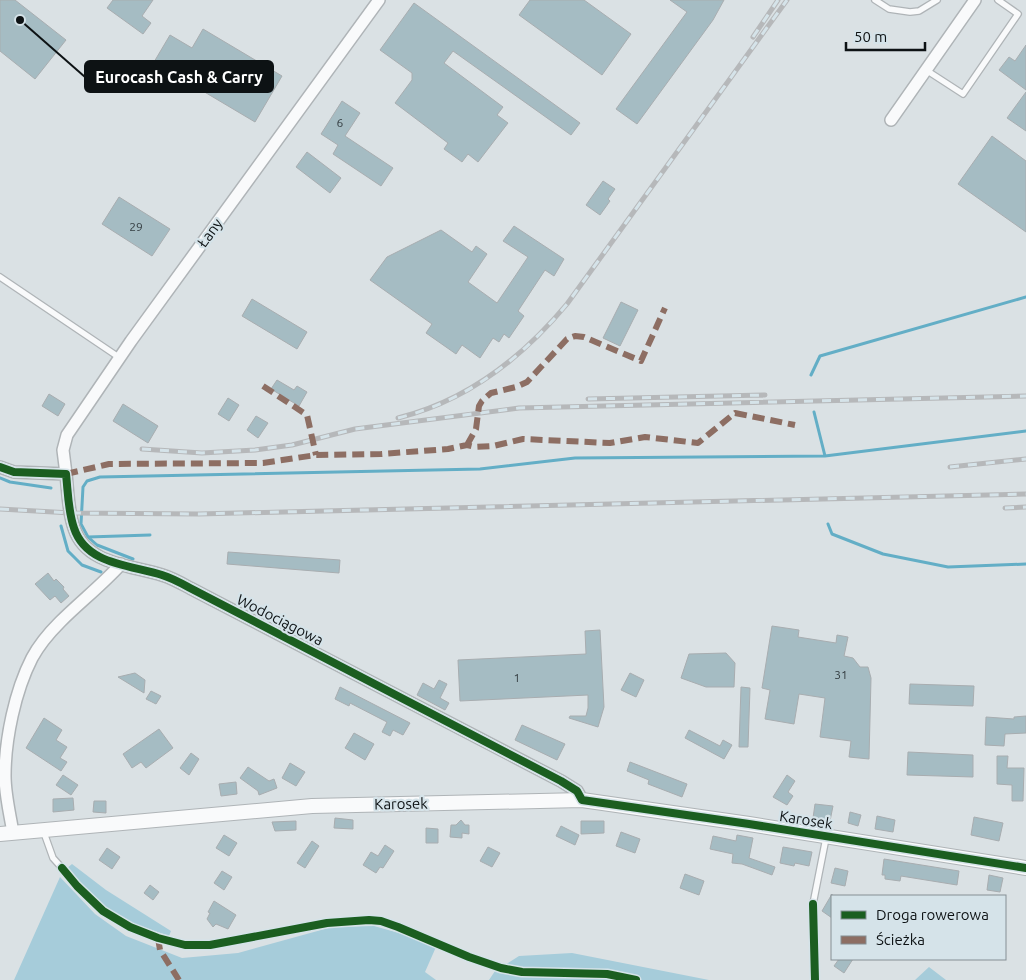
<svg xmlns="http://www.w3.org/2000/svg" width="1026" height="980" font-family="Ubuntu,sans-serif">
<rect width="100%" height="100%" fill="#dae1e4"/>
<!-- green -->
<path fill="#a6ccda" d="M72 864 106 890 171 931 169 936 132 923 109 911 66 869Z
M60 877 95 914 126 936 182 958 238 953 332 927 374 926 406 935 436 947 425 972 436 980H14Z
M572 953 709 980H489L495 971 519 956Z
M929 967 946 980H915Z"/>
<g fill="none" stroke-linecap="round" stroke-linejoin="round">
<!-- stream -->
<path stroke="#63aec6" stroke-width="3" d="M811 375 820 356 1026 297
M814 412 825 456
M0 478 10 482 51 488
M828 524 832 534 883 554 948 567 1026 564
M61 526 68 551 82 565 101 572
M88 537 150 535
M133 559 97 545 88 537 81 524 83 487 87 481 100 477 480 469 575 458 825 456 1026 431"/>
</g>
<!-- building -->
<path fill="#a5bcc3" stroke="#a8adb0" d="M0 0H15L66 40 35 79 0 51Z
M113 0H153L142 16 151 23 143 34 107 8Z
M530 0H584L631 34 602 75 519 15Z
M670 0H724L713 20 637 124 616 109 687 12Z
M414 3 580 123 571 135 453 51 444 63 503 107 497 115 508 123 478 162 468 154 462 162 444 149 448 143 395 103 412 80V73L380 50Z
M203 29 282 76 255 122 154 62 170 35 192 48Z
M1026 45V90L999 70 1009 57 1015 61Z
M1026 92V131L1007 118Z
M342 101 360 113 345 136 393 168 381 186 333 154 338 145 321 134Z
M992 136 1026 161V232L958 184Z
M307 152 341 178 330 193 296 167Z
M603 181 615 189 608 199 610 201 600 215 586 205Z
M119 197 170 229 152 256 102 224Z
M514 226 564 259 554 276 545 270 518 311 524 316 509 338 504 334 499 342 493 338 480 358 462 345 456 354 426 333 432 324 370 280 387 257 441 230 472 252 476 246 487 254 468 282 497 303 528 257 503 241Z
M252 299 307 332 297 349 242 316Z
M621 302 638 310 620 346 603 338Z
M277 380 294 390 297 386 307 392 299 406 271 389Z
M49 394 65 404 58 416 42 406Z
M228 398 239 405 229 421 218 414Z
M123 404 158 426 148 443 113 421Z
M256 416 268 423 258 438 247 430Z
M228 552 340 560 339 573 227 564Z
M48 573 54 581 56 579 64 587 63 589 69 596 61 603 55 596 50 600 35 584Z
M772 626 799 630 798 637 836 643 837 635 848 637 844 656 853 658 860 667H868L871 678 869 759 849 757 851 741 820 737 825 698 799 694 794 724 765 719 770 690 762 688Z
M600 630 604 707 598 727 569 718 570 716H586L588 708V695L460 701 458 660 586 654 585 631Z
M726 653 735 663 734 687H706L681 678 689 654Z
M135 673 145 680 144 693 118 677Z
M630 673 644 680 636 697 621 690Z
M439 680 447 684 440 698 449 703 445 710 417 695 423 683 434 689Z
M910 684 974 686 973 706 909 704Z
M340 687 410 723 403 735 393 730 390 736 382 732 387 722 350 703 349 706 335 699Z
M741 687 750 688 748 747H739Z
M151 691 161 696 156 704 146 699Z
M1026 716V733L1005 734 1004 746 985 745 986 717 1014 719V717Z
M44 718 62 730 56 740 67 747 60 758 67 762 61 771 26 748Z
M522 725 565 744 557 760 515 740Z
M159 729 173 748 146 768 141 762 132 768 123 754Z
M689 730 720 746 723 740 732 745 724 759 685 738Z
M354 733 374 744 365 760 345 748Z
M908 752 973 755V777L907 775Z
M191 753 199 759 189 775 180 768Z
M997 756H1008L1007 768H1024L1023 801H1012V785L997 784Z
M630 762 687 784 682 797 648 784 649 780 627 771Z
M290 763 305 772 296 786 282 778Z
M248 767 269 781 274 779 277 788 259 795 258 791 240 778Z
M63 775 78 785 71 795 56 785Z
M787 775 795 781 788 792 793 796 787 805 773 797Z
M236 782 237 794 221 796 219 784Z
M73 798 74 810 53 812V799Z
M94 801H106V813L93 812Z
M815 804 833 806 830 821 813 818Z
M850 812 861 815 858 826 848 823Z
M877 816 895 820 893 832 875 829Z
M974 817 1003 823 999 841 971 835Z
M335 818 353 820V829L334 828Z
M461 820 465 825H469V834L462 833V838L450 837 451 825H456Z
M296 821V830L275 831 272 822Z
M581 821H604V833L581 834Z
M561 826 579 835 575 845 556 836Z
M426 828 438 829V843H426Z
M621 832 640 839 635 853 616 846Z
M224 835 237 843 229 856 216 848Z
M737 835 753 838 749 858 775 867 772 875 742 864 732 863 733 854 710 849 713 836 736 841Z
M312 841 319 846 305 868 297 863Z
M385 845 394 851 383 868 380 867 376 873 363 865 371 852 378 856Z
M488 847 500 853 492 867 480 861Z
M783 847 812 852 809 866 795 863 794 866 780 863Z
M107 848 120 857 112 869 99 860Z
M884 859 959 871 957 885 901 876 900 881 885 879V875H882Z
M835 868 848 871 845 886 831 883Z
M222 871 232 877 224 890 214 883Z
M685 874 704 881 699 895 680 888Z
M989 875 1003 878 1000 892 987 890Z
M150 885 159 892 153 900 144 893Z
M832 894V918L822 911Z
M214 901 236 915 228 929 216 924 213 927 207 919 210 913 208 912Z
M839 959H853L844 973 834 966Z"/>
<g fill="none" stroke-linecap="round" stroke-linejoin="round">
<defs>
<path id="service" d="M875 0 889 9 910 12 919 11 937 0
M926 70 963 94 1018 14 998 0
M0 277 120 358
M43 830 53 858 62 868
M813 904 826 838"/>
<path id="minor" d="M891 120 975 0
M0 467 14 472 66 474C68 492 68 511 74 528 86 565 131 565 162 575 172 578 181 583 190 588L561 781 577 791 582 800
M66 474 63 450 67 435 131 341 379 0
M13 833C10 814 5 795 5 776 5 739 15 691 32 658 39 645 50 632 60 622 80 602 102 585 121 564"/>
<path id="tertiary" d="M0 834 312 806 582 800 749 824 1026 868"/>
</defs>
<!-- service casing -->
<use href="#service" stroke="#afb4b7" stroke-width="8"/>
<!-- minor casing -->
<use href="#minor" stroke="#afb4b7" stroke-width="14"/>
<!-- tertiary casing -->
<use href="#tertiary" stroke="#afb4b7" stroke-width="16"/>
<!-- service -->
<use href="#service" stroke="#f9fafb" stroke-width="5.5"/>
<!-- minor -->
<use href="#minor" stroke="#f9fafb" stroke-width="11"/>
<!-- tertiary -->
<use href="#tertiary" stroke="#f9fafb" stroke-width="14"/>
<defs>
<path id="rail" d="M753 37 778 0
M588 399 765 395
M398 418C467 401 522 358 567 304L787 0
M142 449 202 453 255 450 292 445 355 429 519 408 1026 396
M950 467 1026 459
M1005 508 1026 507
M0 509 71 513 199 514 1026 494"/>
</defs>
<!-- rail casing -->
<use href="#rail" stroke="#b6b8ba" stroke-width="5"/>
<!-- rail -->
<use href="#rail" stroke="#d5e3e9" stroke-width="3" stroke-dasharray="9" stroke-linecap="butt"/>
<!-- quiet -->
<path stroke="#8d6e63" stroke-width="6" stroke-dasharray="12 6" stroke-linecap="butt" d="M263 386 307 415 316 455
M467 445 476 429 479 406 482 401 491 393 516 387 527 382 567 339 575 336 584 337 641 361 665 308
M66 474 109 464 263 463 316 455 381 454 448 449 467 445 475 447 493 446 523 439 610 443 645 437 698 443 735 413 795 425
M158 938 160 950 179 980"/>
<defs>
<path id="cycleway" d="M0 467 14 472 66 474C68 492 68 511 74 528 86 565 131 565 162 575 172 578 181 583 190 588L561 781 577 791 582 800 749 824 1026 868
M62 868 77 886 103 911 130 927 158 938 185 945H210L327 923 369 920 381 921 398 927 469 957 501 968 522 972 607 974 636 980
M813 904 815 980"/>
</defs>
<!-- cycleway casing -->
<use href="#cycleway" stroke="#d5e3e9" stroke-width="11"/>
<!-- cycleway -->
<use href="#cycleway" stroke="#1b5e20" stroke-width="8"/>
</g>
<g text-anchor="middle" stroke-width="4.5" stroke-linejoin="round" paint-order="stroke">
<!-- number labels -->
<g font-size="12" fill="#333c40">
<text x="340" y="127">6</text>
<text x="136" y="231">29</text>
<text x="841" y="679">31</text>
<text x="517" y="682">1</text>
</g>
<!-- street labels -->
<g font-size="15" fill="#0d1214" stroke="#d5e3e9">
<text transform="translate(210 233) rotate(-54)" y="5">Łany</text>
<text transform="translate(280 620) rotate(27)" y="5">Wodociągowa</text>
<text transform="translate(401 804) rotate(-1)" y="5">Karosek</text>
<text transform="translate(806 820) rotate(9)" y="5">Karosek</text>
</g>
</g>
<!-- callouts -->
<path fill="none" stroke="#0d1214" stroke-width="2" d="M20 20L85 77"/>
<circle fill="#0d1214" stroke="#d5e3e9" stroke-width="2" cx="20" cy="20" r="5"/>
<rect fill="#0d1214" stroke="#0d1214" stroke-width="2" x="85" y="61" width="188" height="31" rx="5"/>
<g font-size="16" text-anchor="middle" font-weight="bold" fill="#fff">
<text x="179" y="83">Eurocash Cash &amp; Carry</text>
</g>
<!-- legend -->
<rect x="831" y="895" width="175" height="65" fill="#d5e3e9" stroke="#858f94"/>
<rect x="841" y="911" width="25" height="8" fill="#1b5e20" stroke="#858f94"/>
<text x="876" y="920" font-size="15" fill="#0d1214">Droga rowerowa</text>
<rect x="841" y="936" width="25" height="8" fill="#8d6e63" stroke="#858f94"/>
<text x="876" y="945" font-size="15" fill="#0d1214">Ścieżka</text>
<!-- scale -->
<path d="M846 42v8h79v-8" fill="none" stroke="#0d1214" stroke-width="2.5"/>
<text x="854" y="42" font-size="15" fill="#0d1214" stroke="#d5e3e9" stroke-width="4" paint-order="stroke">50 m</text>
</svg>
